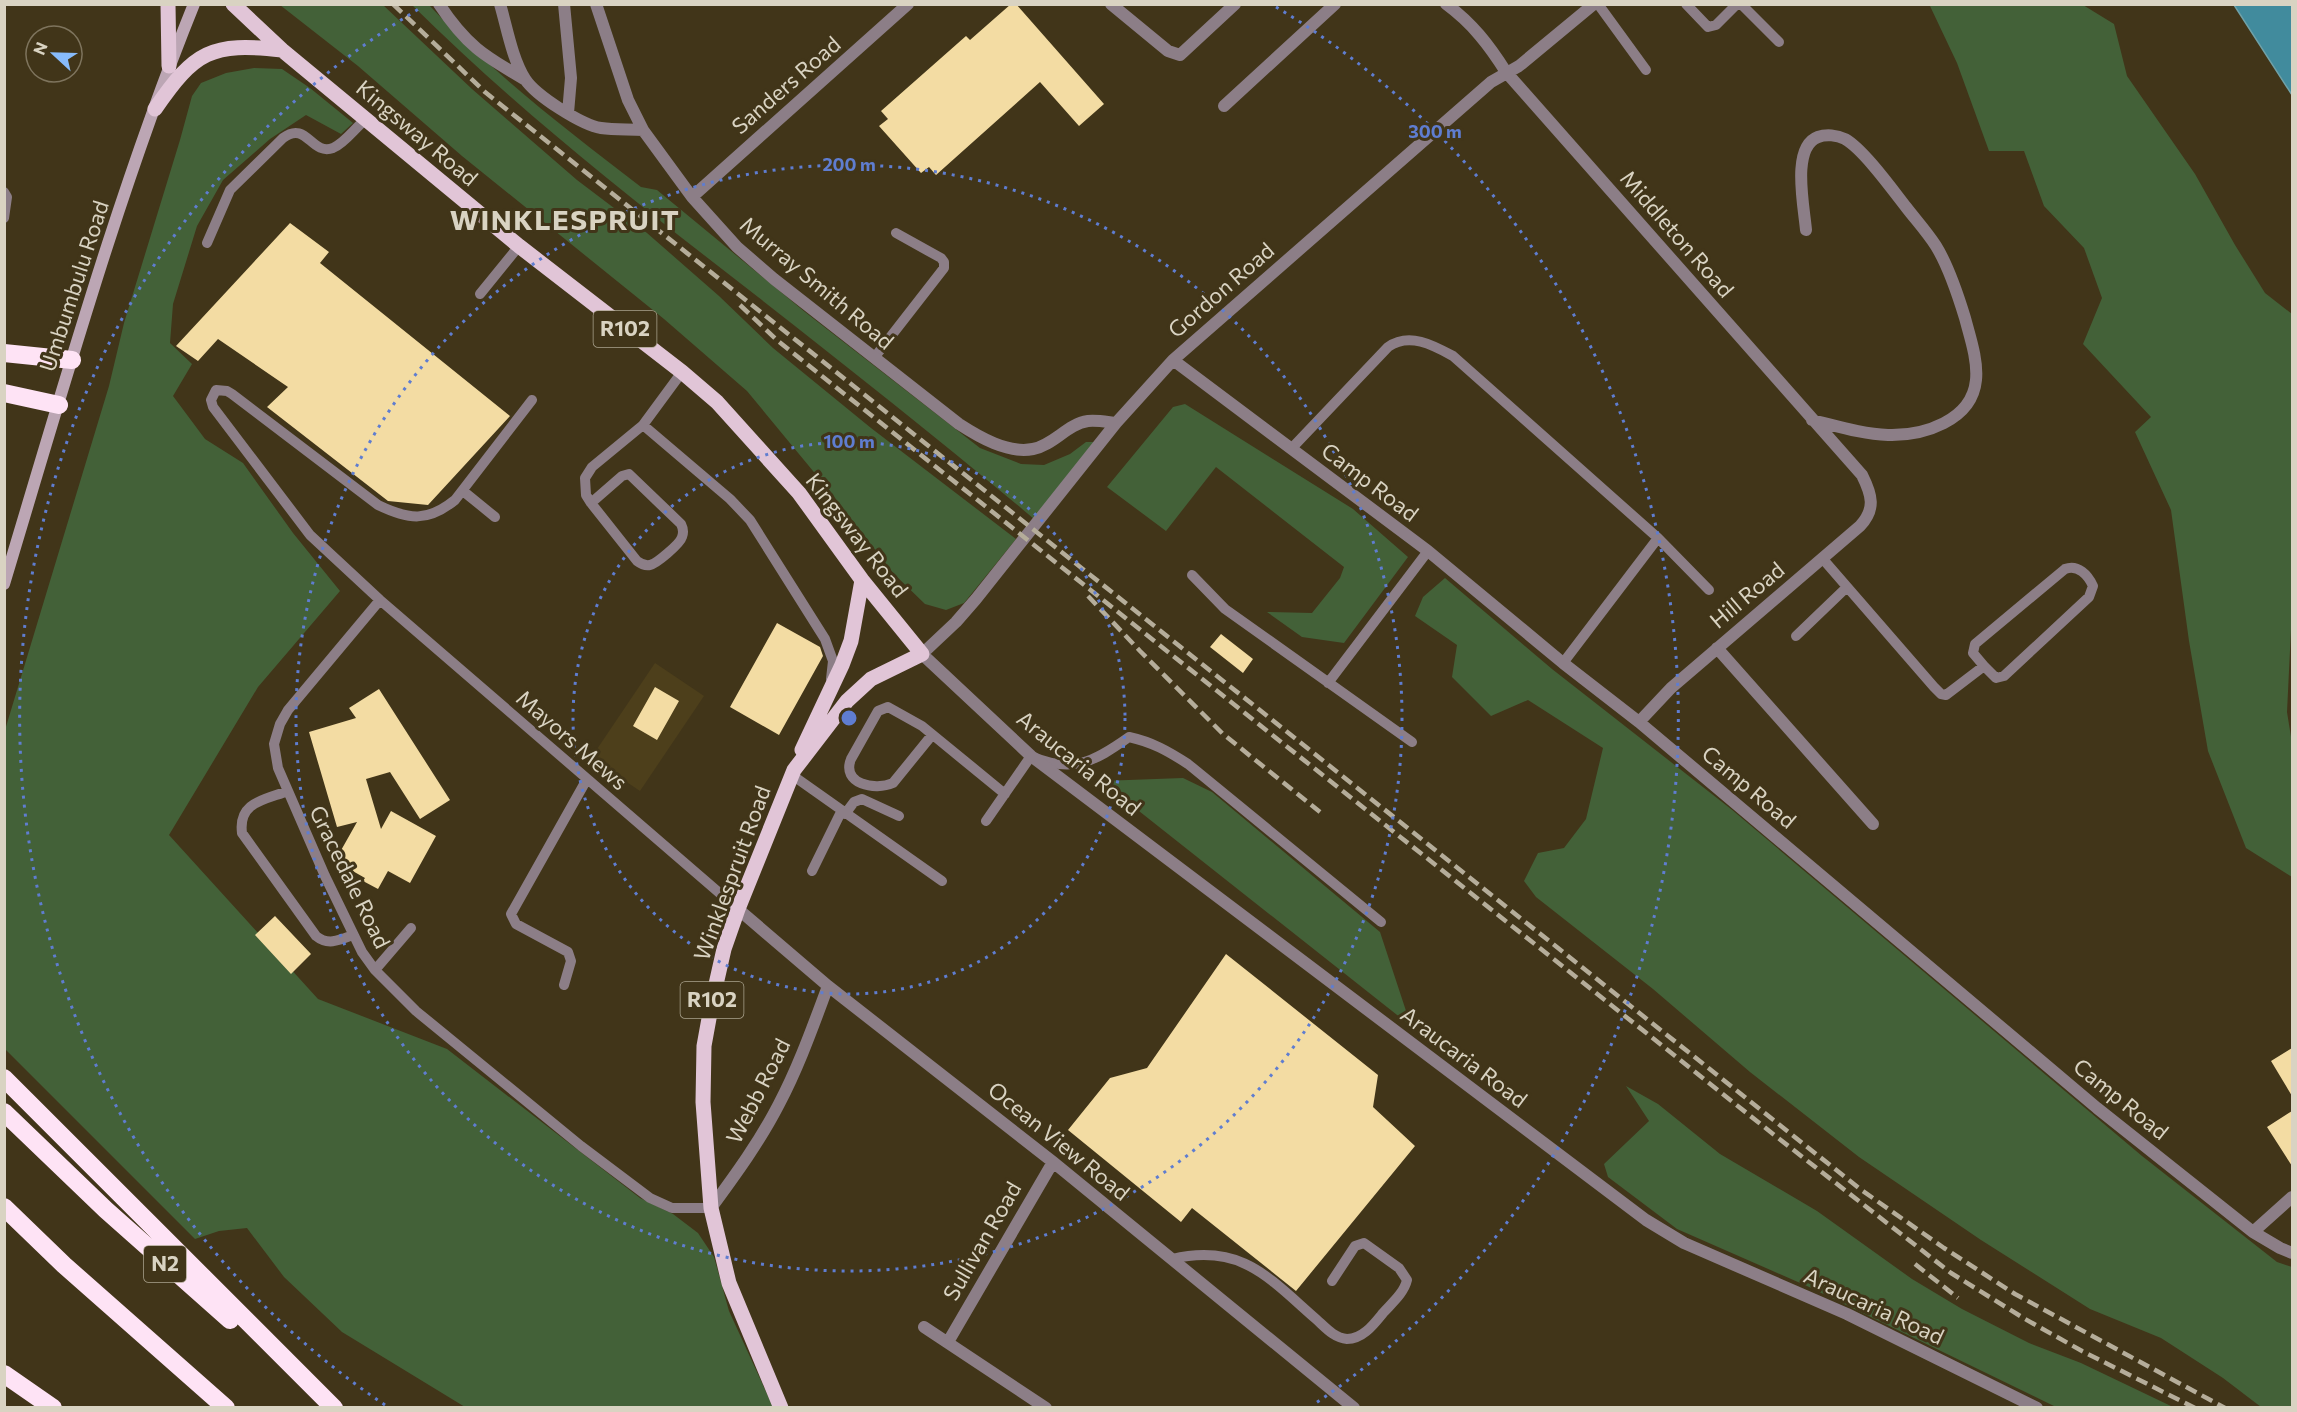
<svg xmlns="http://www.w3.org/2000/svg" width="2297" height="1412" font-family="Commissioner,sans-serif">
<rect width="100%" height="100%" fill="#413519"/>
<!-- built -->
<path fill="#4d3f1b" d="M655 663 704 696 640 791 591 758Z"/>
<!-- green -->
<path fill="#436138" d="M280 5H383L472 89 577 180 647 233 719 296 773 348 871 428 1016 539 964 603 946 610 925 604 894 574 832 494 747 391 664 319 462 156 358 66Z
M412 5H429C492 73 567 130 641 187L657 190 805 312 980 448 1021 464 1044 465 1070 454 1086 442H1094L1034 519C944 443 851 370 758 297 639 205 519 111 412 5Z
M1926 5H2083L2114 24 2127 76 2195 174 2235 245 2265 293 2292 314V609L2287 712 2292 743V877L2246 848 2208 751 2189 641 2171 510 2135 432 2151 417 2083 344 2102 298 2084 248 2044 206 2024 151H1989L1957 63 1930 6Z
M254 68 282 69 310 88 353 123 341 134 306 115 270 139 223 180 197 226 173 304 170 343 192 364 173 396 205 439 243 463 293 533 340 591 258 687 169 835 318 999 447 1049 640 1198 673 1214 698 1233 714 1257 729 1311 773 1407H465L342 1332 284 1277 247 1228 219 1231 195 1239 5 1049V730L109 386 124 323 180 140 192 96 201 83 226 73Z
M1185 404 1353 509 1408 557 1344 643 1302 637 1267 612 1312 613 1340 578 1344 567 1216 467 1166 531 1107 487 1173 407Z
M1445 578 1552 669 1731 809 2142 1156 2277 1262 2292 1267V1407H2261L2223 1378 2161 1338 2090 1309 1981 1240 1859 1157 1750 1072 1653 989 1536 897 1524 881 1538 853 1564 848 1586 819 1603 748 1528 700 1491 716 1452 677 1457 645 1415 616 1423 597Z
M1183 778 1212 792 1380 932 1411 1026 1101 781Z
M1626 1086 1658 1104 1720 1154 1817 1211 1912 1279 1962 1309 2029 1343 2081 1363 2173 1407H2056L1807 1286 1677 1229 1608 1177 1604 1164 1649 1121Z"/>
<!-- water -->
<path fill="#418b9d" stroke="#6fa1a8" stroke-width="1.5" d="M2234 5H2292V95Z"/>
<!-- building -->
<path fill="#f3dca3" d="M1011 4H1016L1104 104 1079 126 1040 82 936 175 929 167 921 173 879 126 888 119 881 111 966 36 970 40Z
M290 223 329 252 320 263 510 416 428 505 388 501 267 407 288 387 218 339 198 361 176 346Z
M777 623 820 647 823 656 779 735 730 707Z
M1221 634 1253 659 1243 673 1210 647Z
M655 687 679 701 657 740 633 726Z
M379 689 450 800 420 819 390 772 366 779 381 829 391 811 436 836 410 883 388 871 378 889 363 881 365 878 335 861 357 822 337 827 309 732 356 718 349 708Z
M275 916 311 954 291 974 255 935Z
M1226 954 1378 1075 1373 1107 1415 1146 1296 1291 1192 1208 1181 1222 1068 1130 1110 1078 1147 1068Z
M2292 1048V1096L2271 1061Z
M2292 1111V1166L2267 1127Z"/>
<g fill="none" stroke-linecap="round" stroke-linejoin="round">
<!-- service -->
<path stroke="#8c7e87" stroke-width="10" d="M1598 4 1646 70
M1686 4 1708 27 1716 25 1737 4
M1741 4 1779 42
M4 192 7 197 4 218
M207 243 230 190 283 138C307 120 311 156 333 148 345 143 355 128 365 120
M480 294 519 246
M874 358 944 268V262L941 258 896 233
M532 400 455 500C428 522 409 520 378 505L232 394 227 391 216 390 211 400 213 407 310 535 380 600 738 909
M643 425 730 499 750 520 825 639 833 661 831 679
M1291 449 1388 347C1409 332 1433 345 1453 356L1658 538 1709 590
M463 491 495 517
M591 503 622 476 629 474 681 524C683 528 684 532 682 537 680 544 656 564 650 565 645 566 641 564 637 561L591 503 586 495 585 478 592 467 643 425 682 372
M1822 558 1934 687 1941 694 1946 695 1984 666 1973 653 1975 644 2065 569C2078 564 2088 575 2093 586L2089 597 2004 676 1996 678 1984 666
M1192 575 1225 609 1412 742
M380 600 288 710 280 724 274 744 278 768 325 876 362 952 375 970 416 1011 581 1146 650 1198 672 1208H711
M1796 636 1847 587
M1563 663 1658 538
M1328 683 1428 551
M932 735 893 783C875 791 841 784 851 759L878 711 888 707 922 726 1005 794
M792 775 942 881
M288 791C264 800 238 802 242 833L316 936C328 946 340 940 353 935
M845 814 854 802 862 799 899 816
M986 821 1031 756C1072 774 1094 762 1129 737 1152 742 1168 751 1188 764L1381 922
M812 871 841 812
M375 970 411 928
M564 985 571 961 568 952 516 924 511 914 587 779
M1172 1259C1241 1243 1268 1277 1316 1319 1325 1327 1334 1338 1347 1339 1363 1339 1374 1324 1383 1313 1392 1303 1404 1293 1407 1280L1399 1268 1364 1243 1355 1246 1332 1281"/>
<!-- minor -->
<path stroke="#8c7e87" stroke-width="12" d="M439 4C466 45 484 56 524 79
M500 4C507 28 512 58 525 79 536 96 582 125 601 128 615 130 629 129 643 130
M564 4 571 78 568 113
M596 4 628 100 643 130 692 197 737 247 774 279 959 424C979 437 1008 454 1033 449 1054 445 1067 424 1088 421 1097 420 1107 422 1116 423
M1111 4 1168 51 1180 55 1235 4
M1446 4C1472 23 1489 45 1506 72L1862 475C1872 495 1876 509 1860 526L1671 688 1639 722
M1594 4 1519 66 1491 82 1173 360 1116 423 976 599 956 622 922 654 1031 756 1646 1220 1684 1243 1847 1314 2037 1408
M1224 106 1335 4
M692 197 908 4
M1806 230C1804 206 1791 147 1818 137 1826 134 1837 135 1845 139 1863 149 1892 189 1906 207 1916 220 1927 232 1936 246 1949 267 1958 295 1965 318 1970 337 1978 360 1976 380 1972 421 1923 436 1888 435 1862 434 1837 426 1812 420
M1173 360 1428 551 1563 663 1639 722 2097 1108 2253 1232 2280 1248 2292 1253
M1717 648 1873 824
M738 909 828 986 1053 1162 1354 1408
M711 1208C736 1174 760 1141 779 1104 799 1066 813 1026 828 986
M2253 1232 2292 1197
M924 1327 1046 1408
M948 1342 1053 1162"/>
<!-- secondary -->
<path stroke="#bca6b4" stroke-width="12" d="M4 584C63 389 118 192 194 4"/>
<!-- primary -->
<path stroke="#e1c5d7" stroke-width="15" d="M168 4 169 66
M233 4 282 50 519 246 682 372 717 402 799 493 862 580 922 654 871 679 847 701 794 770 738 909 724 949 712 1002 704 1046 703 1102 711 1208 729 1283 781 1408
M155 109C195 51 211 42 282 50
M802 750 842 665 851 641 862 580"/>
<!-- motorway -->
<path stroke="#fee3f5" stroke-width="18" d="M4 353 72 360
M4 393 59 405
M4 1078 334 1408
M4 1112 106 1210 230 1320
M4 1207 64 1265 226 1408
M4 1374 53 1408"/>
<!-- rail -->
<path stroke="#b5ad9a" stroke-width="4.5" stroke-dasharray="12 6" stroke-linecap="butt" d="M393 4 485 92 1860 1189 1944 1248 2015 1294 2225 1408
M740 305 778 341 1773 1134 1951 1273 2025 1319 2082 1351 2195 1408
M1088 596 1140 651 1223 734 1320 812
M1915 1264 1958 1298"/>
</g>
<!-- distance rings -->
<g fill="none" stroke="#5f7dd0" stroke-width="3" stroke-dasharray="3 6">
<circle cx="849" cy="718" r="276"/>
<circle cx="849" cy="718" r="553"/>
<path d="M385 1405A829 829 0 0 1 422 7M1276 7A829 829 0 0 1 1313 1405"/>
</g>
<g text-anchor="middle" stroke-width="6" stroke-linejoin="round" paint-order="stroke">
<!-- shield labels -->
<g fill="#413519" stroke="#aba48f" stroke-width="1.5">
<rect x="593.5" y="311" width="63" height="36" rx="4.5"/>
<rect x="680.5" y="982" width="63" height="36" rx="4.5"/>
<rect x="144" y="1246" width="42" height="36" rx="4.5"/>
</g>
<g font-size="21" font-weight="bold" fill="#d9d3c2">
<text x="625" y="336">R102</text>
<text x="712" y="1007">R102</text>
<text x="165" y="1271">N2</text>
</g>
<!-- street labels -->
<g font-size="22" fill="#d9d3c2" stroke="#413519">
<text transform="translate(786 85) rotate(-41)" y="8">Sanders Road</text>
<text transform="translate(417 133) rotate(40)" y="8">Kingsway Road</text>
<text transform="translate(1677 234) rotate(49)" y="8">Middleton Road</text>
<text transform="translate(817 283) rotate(40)" y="8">Murray Smith Road</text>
<text transform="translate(74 286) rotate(-72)" y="8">Umbumbulu Road</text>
<text transform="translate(1221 290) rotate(-41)" y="8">Gordon Road</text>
<text transform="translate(1370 482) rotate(37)" y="8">Camp Road</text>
<text transform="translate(857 535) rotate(52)" y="8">Kingsway Road</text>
<text transform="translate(1747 595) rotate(-40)" y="8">Hill Road</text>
<text transform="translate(572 740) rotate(41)" y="8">Mayors Mews</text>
<text transform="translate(1079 763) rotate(39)" y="8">Araucaria Road</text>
<text transform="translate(1749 787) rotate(40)" y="8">Camp Road</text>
<text transform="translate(732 873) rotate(-70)" y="8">Winklespruit Road</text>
<text transform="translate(350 877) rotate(64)" y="8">Gracedale Road</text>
<text transform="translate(1464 1057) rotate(37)" y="8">Araucaria Road</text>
<text transform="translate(758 1091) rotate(-63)" y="8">Webb Road</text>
<text transform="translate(2121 1099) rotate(39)" y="8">Camp Road</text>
<text transform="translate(1059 1141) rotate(39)" y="8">Ocean View Road</text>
<text transform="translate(982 1241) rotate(-60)" y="8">Sullivan Road</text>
<text transform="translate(1874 1306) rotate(25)" y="8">Araucaria Road</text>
</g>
<!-- district labels -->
<g font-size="28" font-weight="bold" letter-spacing="1.5" fill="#d9d3c2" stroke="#413519">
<text x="565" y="230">WINKLESPRUIT</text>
</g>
</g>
<circle cx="849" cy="718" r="9" fill="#5f7dd0" stroke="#413519" stroke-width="3"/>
<g font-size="18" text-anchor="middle" font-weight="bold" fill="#5f7dd0" stroke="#413519" stroke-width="6" stroke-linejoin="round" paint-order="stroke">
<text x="1435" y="138">300 m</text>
<text x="849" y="171">200 m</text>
<text x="849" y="448">100 m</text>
</g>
<!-- border -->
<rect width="2297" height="1412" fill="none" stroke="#d9d3c2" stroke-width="12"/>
<!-- north arrow -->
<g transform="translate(54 54) rotate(292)"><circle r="28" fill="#413519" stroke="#7e745d" stroke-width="1.5"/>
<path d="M0-4.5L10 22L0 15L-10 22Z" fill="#87bbfb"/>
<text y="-9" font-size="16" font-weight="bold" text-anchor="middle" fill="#d9d3c2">N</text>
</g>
</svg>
